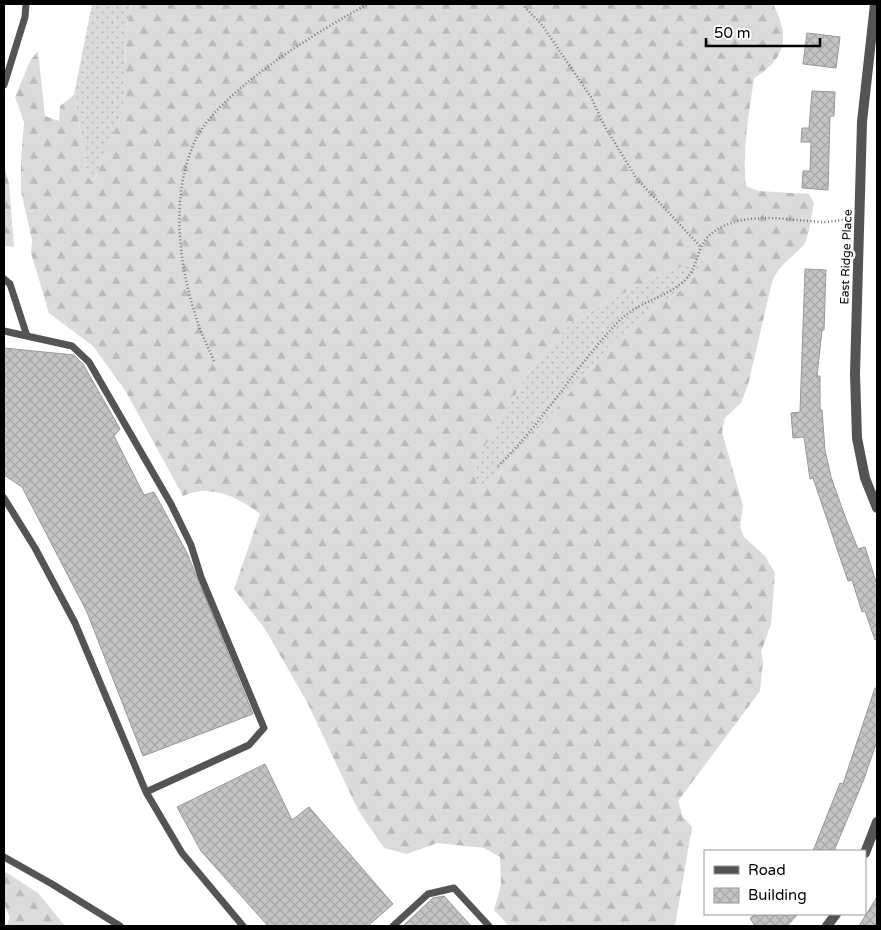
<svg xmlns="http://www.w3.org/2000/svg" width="881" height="930" font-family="'Varela Round',sans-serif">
<defs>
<pattern id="grass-dots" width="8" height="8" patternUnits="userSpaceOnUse" patternTransform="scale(1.25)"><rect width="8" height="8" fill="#dbdbdb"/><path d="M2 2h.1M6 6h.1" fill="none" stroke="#bababa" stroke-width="1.8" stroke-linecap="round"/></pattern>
<pattern id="forest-firs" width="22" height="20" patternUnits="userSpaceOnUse" patternTransform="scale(1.25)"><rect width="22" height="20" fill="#dbdbdb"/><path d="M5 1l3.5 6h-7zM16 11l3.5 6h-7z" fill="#bababa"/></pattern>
<pattern id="building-cross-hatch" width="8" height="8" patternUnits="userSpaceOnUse" patternTransform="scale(1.25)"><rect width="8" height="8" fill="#c4c4c4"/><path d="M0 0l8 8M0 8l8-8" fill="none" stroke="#a7a7a7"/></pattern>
</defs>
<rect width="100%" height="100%" fill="#fff"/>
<!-- grass -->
<path fill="url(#grass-dots)" d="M92 4H131L126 33 124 108 94 180 89 179 74 95Z
M707 257 688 286 657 306 613 342 505 469 479 488 475 480 478 458 530 370 572 322 657 275Z"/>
<!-- forest -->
<path fill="url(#forest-firs)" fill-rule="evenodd" d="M131 4H773C790 37 787 58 754 78 749 114 742 150 746 186L758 191 809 194 814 203C812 212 809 239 803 246 791 258 779 265 772 282L748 385 741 403 725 418 722 432 743 506 740 527 744 537 765 556 775 573 771 624 761 652 763 661 760 691 678 801 683 817 692 827 675 926H509L494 910 501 885 500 857 484 848 437 843 407 854 384 848 358 810 307 702 265 629 234 589 260 514C239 497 209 483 183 496L125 390 93 346 49 313 31 253 32 240 21 191V160L24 122 15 97 30 61 38 51 45 116 59 121 60 106 74 95 89 179 94 180 124 108 126 33ZM706 258 688 286 657 306 613 342 505 469 479 488 475 480 478 458 530 370 572 322 657 275Z
M4 164 9 184 14 247 4 246Z
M4 871 38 893 65 926H6L10 918 4 904Z"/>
<!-- building -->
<path fill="url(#building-cross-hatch)" stroke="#989898" d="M807 33 840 37 836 68 803 64Z
M812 91 835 92 834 116H830L828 190 802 188 803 171H810L811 142H801L802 128H809Z
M805 269 826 270 824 330H822L817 376H820V410H822L825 450 831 477 846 519 858 549 865 547 877 585V639L875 640 865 611 862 612 852 580 848 581 813 478 810 479 804 437 793 438 791 413 800 412Z
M4 348 74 355 83 364 120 429 114 436 144 495 154 492 187 553 253 714 143 756 87 612 22 487 4 475Z
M875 688H877V741L864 779 834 851H813L840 783 843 784Z
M265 764 292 820 309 807 393 904 368 926H268L201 851 177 807Z
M444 896 471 926H403L433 898Z
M877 897V926H859Z
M757 914H798L787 926H755L750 918Z"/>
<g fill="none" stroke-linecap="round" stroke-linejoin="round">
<!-- path -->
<path stroke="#767676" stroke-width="2.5" stroke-dasharray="1 2.5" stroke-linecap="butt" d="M522 4 542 25 591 97 605 127 637 179 700 246
M214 361C209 349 203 338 199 326 179 269 169 198 195 141 218 91 320 30 368 4
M498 466C543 423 574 368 617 323 636 302 664 299 684 281 704 262 691 240 726 225 758 212 792 221 824 222 832 222 839 220 847 219"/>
<!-- lane -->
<path stroke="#545454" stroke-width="7" d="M4 85 25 17 26 4
M4 279 10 284 27 336
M4 331 72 346 89 362 171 504 191 545 201 577 264 728 249 745 146 792
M4 498 35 548 75 623 146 792 182 853 243 926
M4 857 52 884 120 926
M393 926 428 894 454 888 489 926"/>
<!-- street -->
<path stroke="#545454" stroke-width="10" d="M875 4 862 122 855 374 857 438 865 478 877 508
M865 853 877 822
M827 926 836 914"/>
</g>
<g text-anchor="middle" stroke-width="5" stroke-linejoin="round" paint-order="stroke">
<!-- street labels -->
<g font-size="12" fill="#000" stroke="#fff">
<text transform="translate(846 257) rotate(-88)" y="4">East Ridge Place</text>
</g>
</g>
<!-- border -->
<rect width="881" height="930" fill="none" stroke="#000000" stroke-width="10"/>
<!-- legend -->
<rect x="704" y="850" width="162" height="65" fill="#ffffff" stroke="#999999"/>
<rect x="714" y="866" width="25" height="8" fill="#545454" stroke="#999999"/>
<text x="748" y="875" font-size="15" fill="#000000">Road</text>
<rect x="714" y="888" width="25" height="15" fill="url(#building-cross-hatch)" stroke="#999999"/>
<text x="748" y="900" font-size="15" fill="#000000">Building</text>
<!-- scale -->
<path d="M706 38v8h114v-8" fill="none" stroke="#000000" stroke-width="2.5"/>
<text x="714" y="38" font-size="15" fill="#000000" stroke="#ffffff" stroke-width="4" paint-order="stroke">50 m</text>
</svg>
